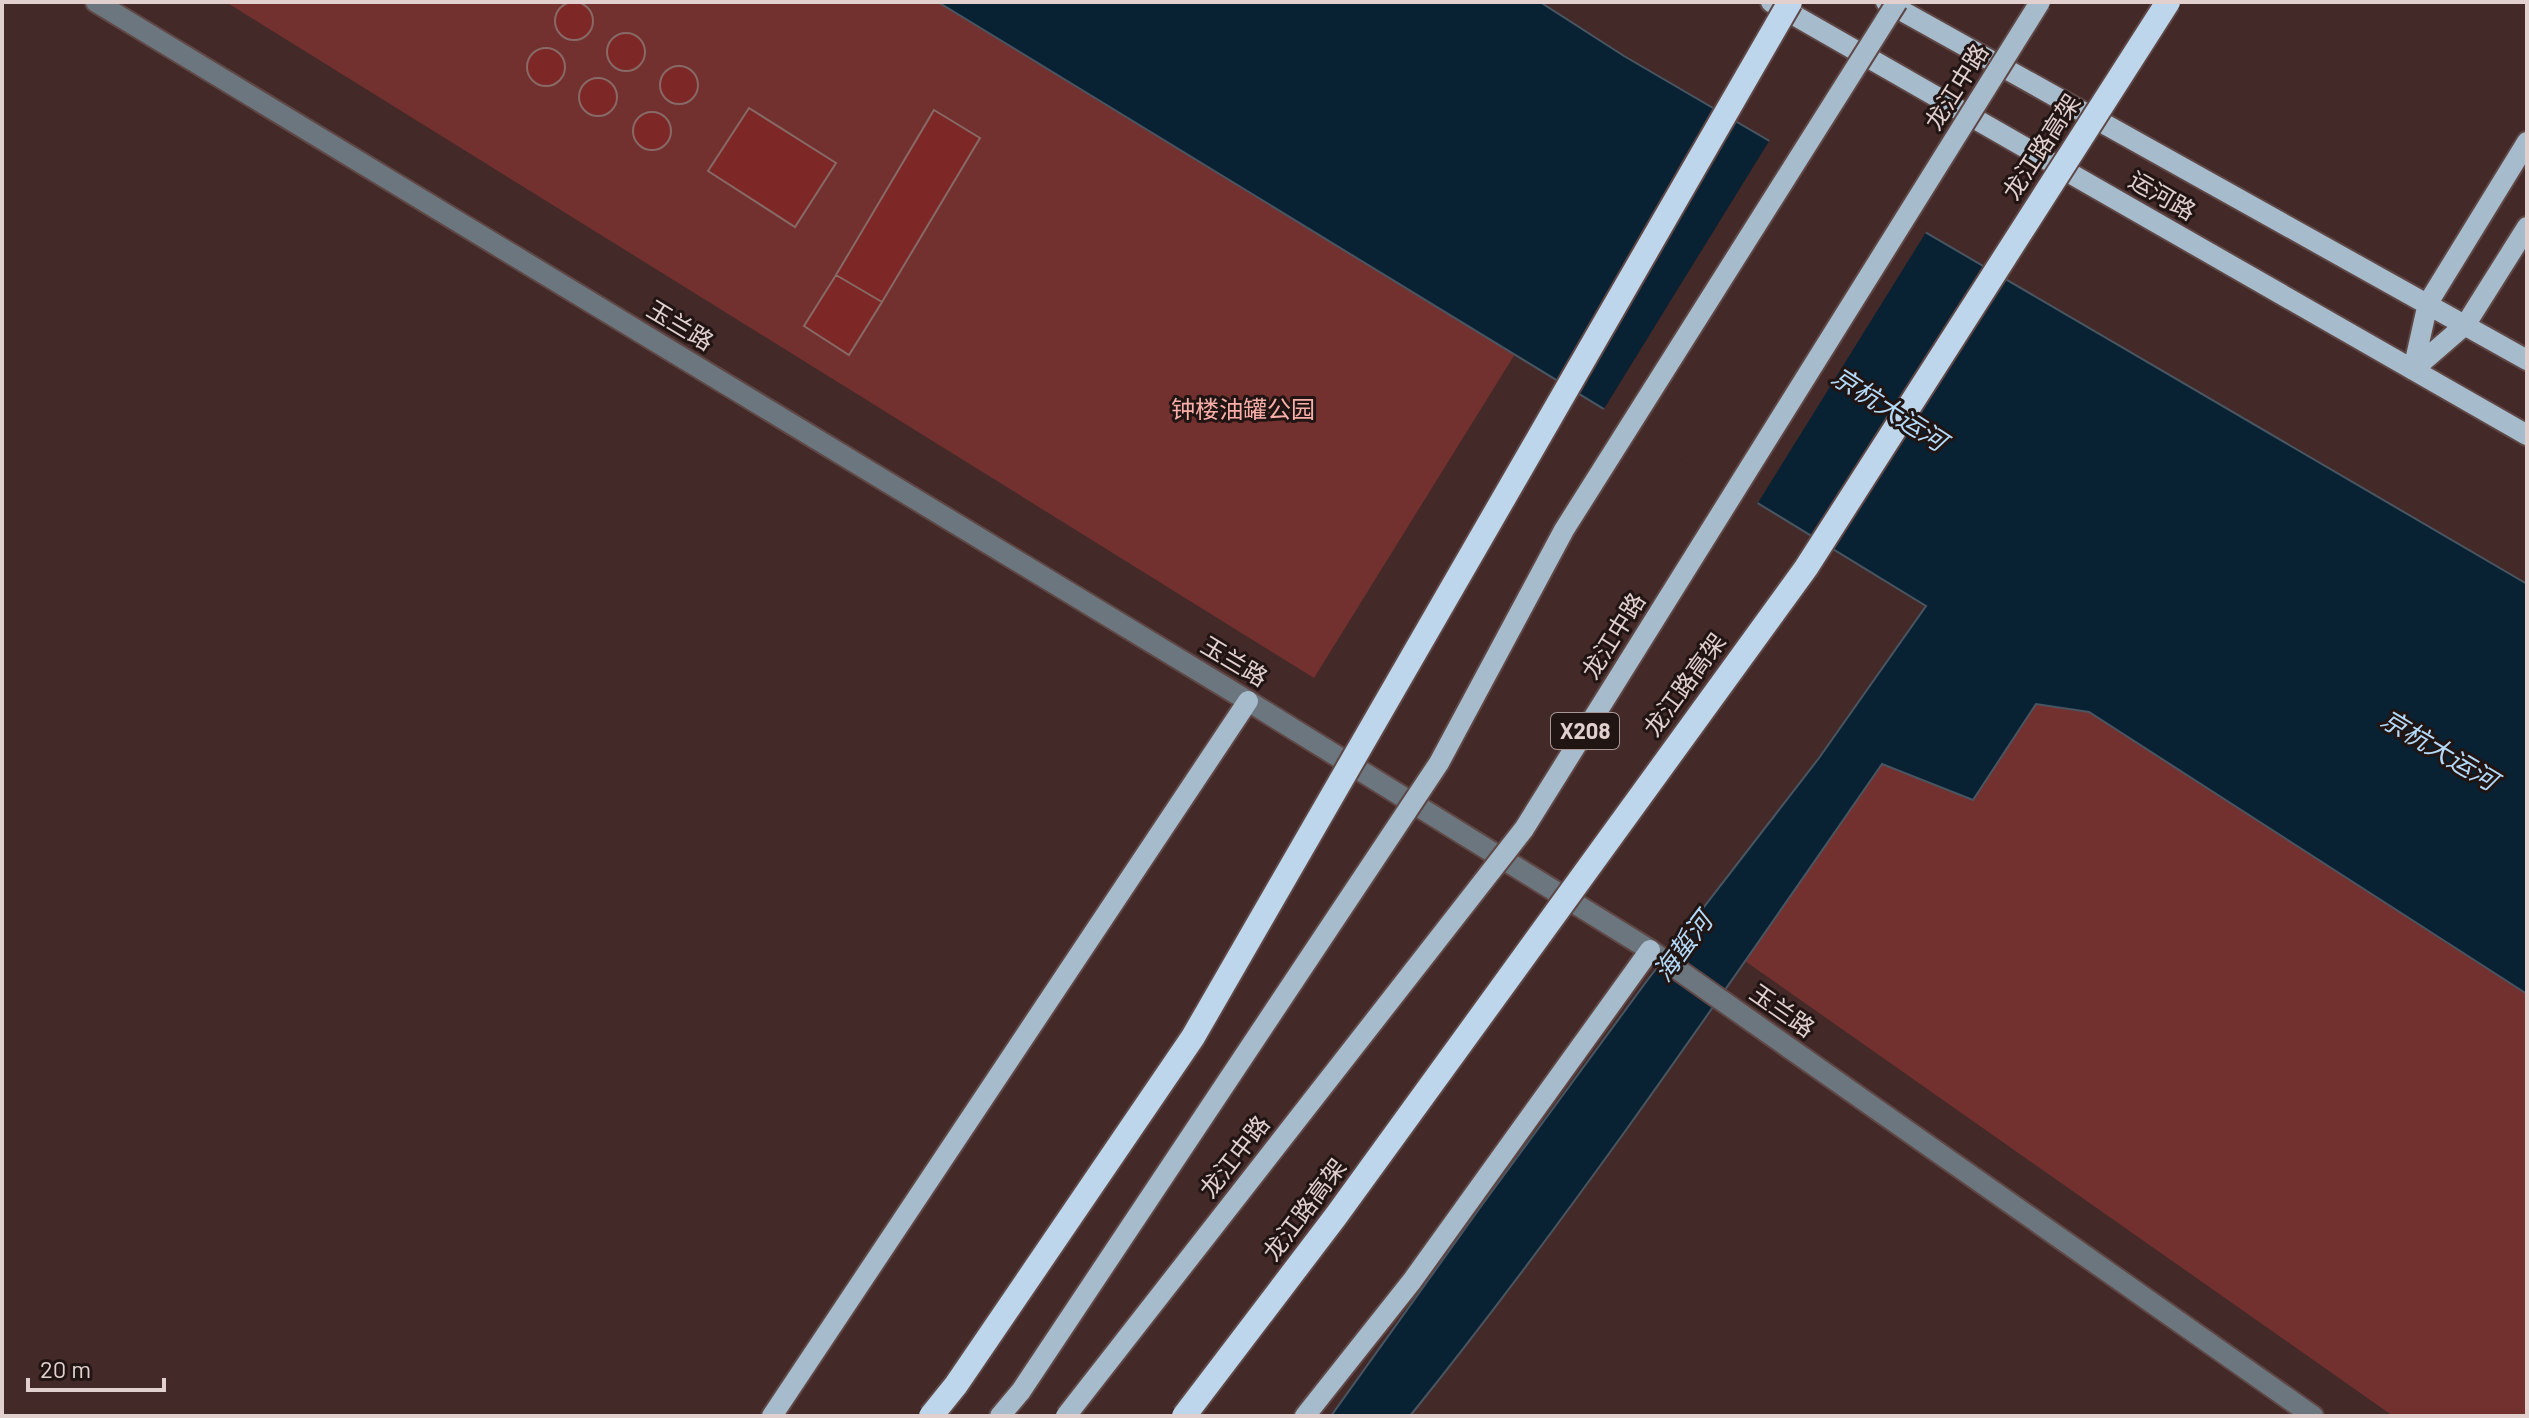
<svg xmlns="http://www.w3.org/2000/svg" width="2529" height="1418" font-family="Barlow,'Noto Sans SC',sans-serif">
<rect width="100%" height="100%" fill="#432927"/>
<!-- green -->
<path fill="#72312f" d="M226 2H938L1515 354 1314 678Z
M2036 704 2089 712 2527 994V1416H2393L1745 961 1882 764 1973 800Z"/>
<!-- water -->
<path fill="#082234" stroke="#495662" stroke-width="2" d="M938 2H1540L1624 56 2527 584V994L2089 712 2036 704 1973 800 1882 764C1729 984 1578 1207 1410 1416H1331L1482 1205 1646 982 1819 758 1926 606Z"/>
<!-- pier -->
<path fill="#432927" d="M1771 138 1928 229 1756 506 1602 412Z"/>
<!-- building -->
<path fill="#7d2827" stroke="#876966" stroke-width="2" d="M555 21a19 19 0 1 1 38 0a19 19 0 1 1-38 0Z
M607 52a19 19 0 1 1 38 0a19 19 0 1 1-38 0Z
M527 67a19 19 0 1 1 38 0a19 19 0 1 1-38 0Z
M660 85a19 19 0 1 1 38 0a19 19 0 1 1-38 0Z
M579 97a19 19 0 1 1 38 0a19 19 0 1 1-38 0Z
M749 108 836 163 795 227 708 171Z
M934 110 980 138 882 302 836 275Z
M633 131a19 19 0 1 1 38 0a19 19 0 1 1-38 0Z
M836 275 882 302 849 355 804 326Z"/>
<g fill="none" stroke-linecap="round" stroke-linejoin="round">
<defs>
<path id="minor" d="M96 2 1248 701 1650 950 2313 1416"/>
<path id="major" d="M1771 2 2527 435
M1886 2 2527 360
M2413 370 2428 303 2527 142
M2413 370 2466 324 2527 227
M772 1416 1248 701
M1000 1416 1021 1391
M1305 1416 1412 1281 1650 950"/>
</defs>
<!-- minor casing -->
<use href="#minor" stroke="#5f4745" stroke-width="24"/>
<!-- major casing -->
<use href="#major" stroke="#5f4745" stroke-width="24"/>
<!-- minor -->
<use href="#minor" stroke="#6c767e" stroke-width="20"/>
<!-- major -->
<use href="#major" stroke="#a6bbcc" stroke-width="20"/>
<defs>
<path id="major-bridge" d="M1021 1391 1439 763 1564 530 1897 2
M1066 1416 1524 829 2040 2"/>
<path id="highway-bridge" d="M931 1416 956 1385 1193 1037 1790 2
M1184 1416 1336 1216 1806 568 2168 2"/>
</defs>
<!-- major-bridge casing -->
<use href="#major-bridge" stroke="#5f4745" stroke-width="24" stroke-linecap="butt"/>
<!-- highway-bridge casing -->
<use href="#highway-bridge" stroke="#5f4745" stroke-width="28" stroke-linecap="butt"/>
<!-- major-bridge -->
<use href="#major-bridge" stroke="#a6bbcc" stroke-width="20"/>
<!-- highway-bridge -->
<use href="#highway-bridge" stroke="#bdd6eb" stroke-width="24"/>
</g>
<g text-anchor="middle" stroke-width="6" stroke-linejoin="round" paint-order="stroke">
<!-- shield labels -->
<rect fill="#211514" stroke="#a79896" stroke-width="2" x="1551" y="713" width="68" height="36" rx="6"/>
<g font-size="22" font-weight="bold" fill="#e1d0ce">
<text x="1585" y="739">X208</text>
</g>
<!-- street labels -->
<g font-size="24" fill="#e1d0ce" stroke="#211514">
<text transform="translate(1957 87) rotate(-58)" y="8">龙江中路</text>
<text transform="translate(2042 147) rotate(-57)" y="8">龙江路高架</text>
<text transform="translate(2162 196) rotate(30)" y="8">运河路</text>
<text transform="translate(680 326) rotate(31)" y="8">玉兰路</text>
<text transform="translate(1614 636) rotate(-58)" y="8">龙江中路</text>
<text transform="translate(1234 662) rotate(31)" y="8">玉兰路</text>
<text transform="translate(1685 685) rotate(-54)" y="8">龙江路高架</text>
<text transform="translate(1782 1011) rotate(35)" y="8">玉兰路</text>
<text transform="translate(1235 1157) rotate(-52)" y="8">龙江中路</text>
<text transform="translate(1305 1210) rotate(-53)" y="8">龙江路高架</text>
</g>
<!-- park labels -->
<g font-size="24" fill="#f9aea8" stroke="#211514">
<text x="1243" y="418">钟楼油罐公园</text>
</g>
<!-- water labels -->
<g font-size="26" font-style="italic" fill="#b3d9f8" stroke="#211514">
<text transform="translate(1889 409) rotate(33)" y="9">京杭大运河</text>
<text transform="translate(2439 750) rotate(31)" y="9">京杭大运河</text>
<text transform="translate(1683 947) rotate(-53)" y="9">海蜇河</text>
</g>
</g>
<!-- border -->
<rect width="2529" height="1418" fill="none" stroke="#e1d0ce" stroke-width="8"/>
<!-- scale -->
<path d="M28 1378v12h136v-12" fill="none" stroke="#e1d0ce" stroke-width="4"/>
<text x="40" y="1378" font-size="24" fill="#e1d0ce" stroke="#211514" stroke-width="6" paint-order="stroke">20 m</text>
</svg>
